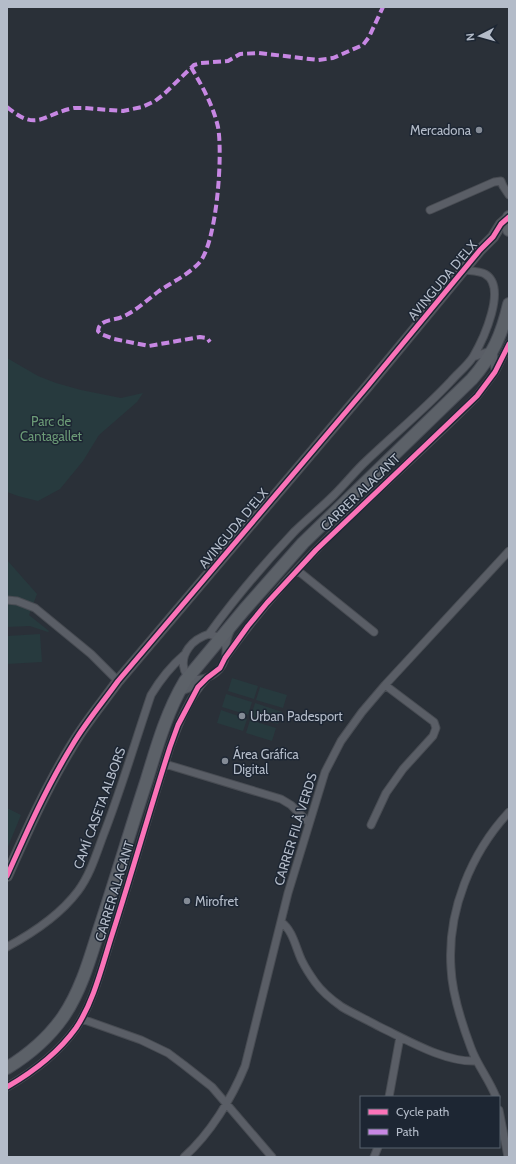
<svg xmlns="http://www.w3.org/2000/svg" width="516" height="1164" font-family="Cabin,sans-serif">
<rect width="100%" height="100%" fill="#2a3038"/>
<!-- green -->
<path fill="#273a3e" d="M7 358 38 376 56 383 81 390 121 398 143 393 137 402 99 435 83 461 60 489 38 501 18 496 7 492Z
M7 560 37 594 29 615 49 631 48 632 30 626 7 627Z
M40 634 42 662 7 664V636Z
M232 678 258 686 254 699 228 691Z
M260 687 287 695 283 708 256 700Z
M226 694 252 702 248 715 222 707Z
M255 703 282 712 278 724 251 716Z
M221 710 247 719 243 731 217 723Z
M250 720 276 728 272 741 246 733Z
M7 808 21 815 7 849Z"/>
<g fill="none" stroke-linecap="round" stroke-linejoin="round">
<defs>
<path id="street" d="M430 210 494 182 501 181 503 186 509 195
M473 357 493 350 495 371
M297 570 374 632
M7 600 17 601 35 608 91 654 118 681
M209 634C235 598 264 564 294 532 307 519 321 508 334 495 344 485 353 474 363 464 392 436 423 411 451 381 458 373 467 366 473 357 483 340 508 287 485 274 479 271 471 271 464 270
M226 646 221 638 209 634C170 646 179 694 212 675 217 672 222 667 224 661 227 656 226 651 226 646 226 641 228 636 230 631
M225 658C252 620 282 584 315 551 367 498 425 449 477 396L495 372 509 344
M179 692 189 688 201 680
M165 764 281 799 291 805 309 823
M371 825 386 793 403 769 433 736 436 728 434 722 385 685
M281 922C293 930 296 949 302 961 306 969 310 975 315 982 322 992 332 1000 342 1007 354 1014 367 1020 380 1027 407 1040 446 1063 477 1061
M7 947C33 933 60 915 78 891 90 875 96 855 103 836 121 790 135 742 151 695 160 680 170 667 184 655
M82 1019 141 1040 168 1053 184 1065 212 1087 272 1157
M7 1087C33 1072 58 1053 76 1028 94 1001 102 966 112 935 132 873 150 809 170 747 179 723 189 697 207 678
M389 1097 400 1037
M496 1097C489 1079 477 1065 471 1048 462 1024 452 994 451 968 447 911 471 853 509 812
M499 1110 508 1157
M184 1157C210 1134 232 1098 245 1066L288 893 325 772 341 741 362 712 385 685 509 551
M374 1157 378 1147"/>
<path id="secondary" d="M7 876C27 831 47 786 73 744 86 722 103 702 118 681L367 387 480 250 493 237 501 224 509 217"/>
<path id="primary" d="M509 217V230
M7 1068C28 1055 49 1037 63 1017 80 992 89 962 98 933 115 882 130 831 147 779 157 746 167 711 185 681L244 610 303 543 472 379C493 355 502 334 509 304"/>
</defs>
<!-- street casing -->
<use href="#street" stroke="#484c53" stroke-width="9"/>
<!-- secondary casing -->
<use href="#secondary" stroke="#484c53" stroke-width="12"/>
<!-- primary casing -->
<use href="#primary" stroke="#484c55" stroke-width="14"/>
<!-- street -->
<use href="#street" stroke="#5a5e66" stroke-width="7"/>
<!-- secondary -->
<use href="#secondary" stroke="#595d64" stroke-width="10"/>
<!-- primary -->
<use href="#primary" stroke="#5c6168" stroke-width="12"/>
<!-- quiet -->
<path stroke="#c787e3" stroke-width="4" stroke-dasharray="8 4" stroke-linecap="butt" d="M191 67C202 86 213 105 218 127 223 154 217 243 199 263 188 275 172 282 159 291 147 300 136 311 122 317 113 321 99 319 98 331L101 334 114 339 149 346 200 337 207 338 210 342
M7 107C38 133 42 114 74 108H84L123 111 142 107 155 101 164 94 194 65 201 63 228 61 240 54 259 53 318 60 333 58 363 45 369 37 383 7"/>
<defs>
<path id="cycleway" d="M7 876C27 831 47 786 73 744 86 722 103 702 118 681L367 387 480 250 493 237 501 224 509 217
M7 1087C33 1072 58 1053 76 1028 94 1001 102 966 112 935 132 873 150 809 170 747L178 725 198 687 207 678 220 668 225 658 248 626 267 603 316 550 477 396 495 372 509 344"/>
</defs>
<!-- cycleway casing -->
<use href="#cycleway" stroke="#1d2633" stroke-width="8"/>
<!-- cycleway -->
<use href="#cycleway" stroke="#fb73b8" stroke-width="5"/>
</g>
<!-- markers -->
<g fill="#848b96" stroke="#1d2633" stroke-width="1.5">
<circle cx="479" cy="130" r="4"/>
<circle cx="242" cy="716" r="4"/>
<circle cx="225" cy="761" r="4"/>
<circle cx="187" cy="901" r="4"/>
</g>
<g text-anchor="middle" stroke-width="3" stroke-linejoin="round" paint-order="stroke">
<!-- poi labels -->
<g font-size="13" fill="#b4bcc9" stroke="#1d2633" text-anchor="start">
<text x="471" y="135" text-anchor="end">Mercadona</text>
<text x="250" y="721">Urban Padesport</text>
<text x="233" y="759">Área Gráfica<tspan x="233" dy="15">Digital</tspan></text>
<text x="195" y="906">Mirofret</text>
</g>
<!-- street labels -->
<g font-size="13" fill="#b4bcc9" stroke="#1d2633">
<text transform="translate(442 280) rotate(-50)" y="5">AVINGUDA D'ELX</text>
<text transform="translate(360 492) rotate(-44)" y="5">CARRER ALACANT</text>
<text transform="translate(233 528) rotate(-50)" y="5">AVINGUDA D'ELX</text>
<text transform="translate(99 808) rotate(-70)" y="5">CAMÍ CASETA ALBORS</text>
<text transform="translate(295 829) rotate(-73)" y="5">CARRER FILÀ VERDS</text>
<text transform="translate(114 891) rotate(-73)" y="5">CARRER ALACANT</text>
</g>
<!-- park labels -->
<g font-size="13" fill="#6b9a76" stroke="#1d2633">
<text x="51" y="426">Parc de<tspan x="51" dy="15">Cantagallet</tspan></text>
</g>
</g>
<!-- border -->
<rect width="516" height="1164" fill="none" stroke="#b4bcc9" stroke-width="16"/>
<!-- legend -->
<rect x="360" y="1096" width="140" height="52" fill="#1d2633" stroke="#59626f"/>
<rect x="368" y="1109" width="20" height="6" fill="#fb73b8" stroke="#59626f"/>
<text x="396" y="1116" font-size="12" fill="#b4bcc9">Cycle path</text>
<rect x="368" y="1129" width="20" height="6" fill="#c787e3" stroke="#59626f"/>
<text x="396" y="1136" font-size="12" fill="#b4bcc9">Path</text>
<!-- north arrow -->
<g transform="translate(480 36) rotate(264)" stroke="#1d2633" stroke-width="3" paint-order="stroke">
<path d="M0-3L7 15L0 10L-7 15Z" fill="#b4bcc9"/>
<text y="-6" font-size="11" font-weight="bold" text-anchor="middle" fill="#b4bcc9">N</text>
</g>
</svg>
